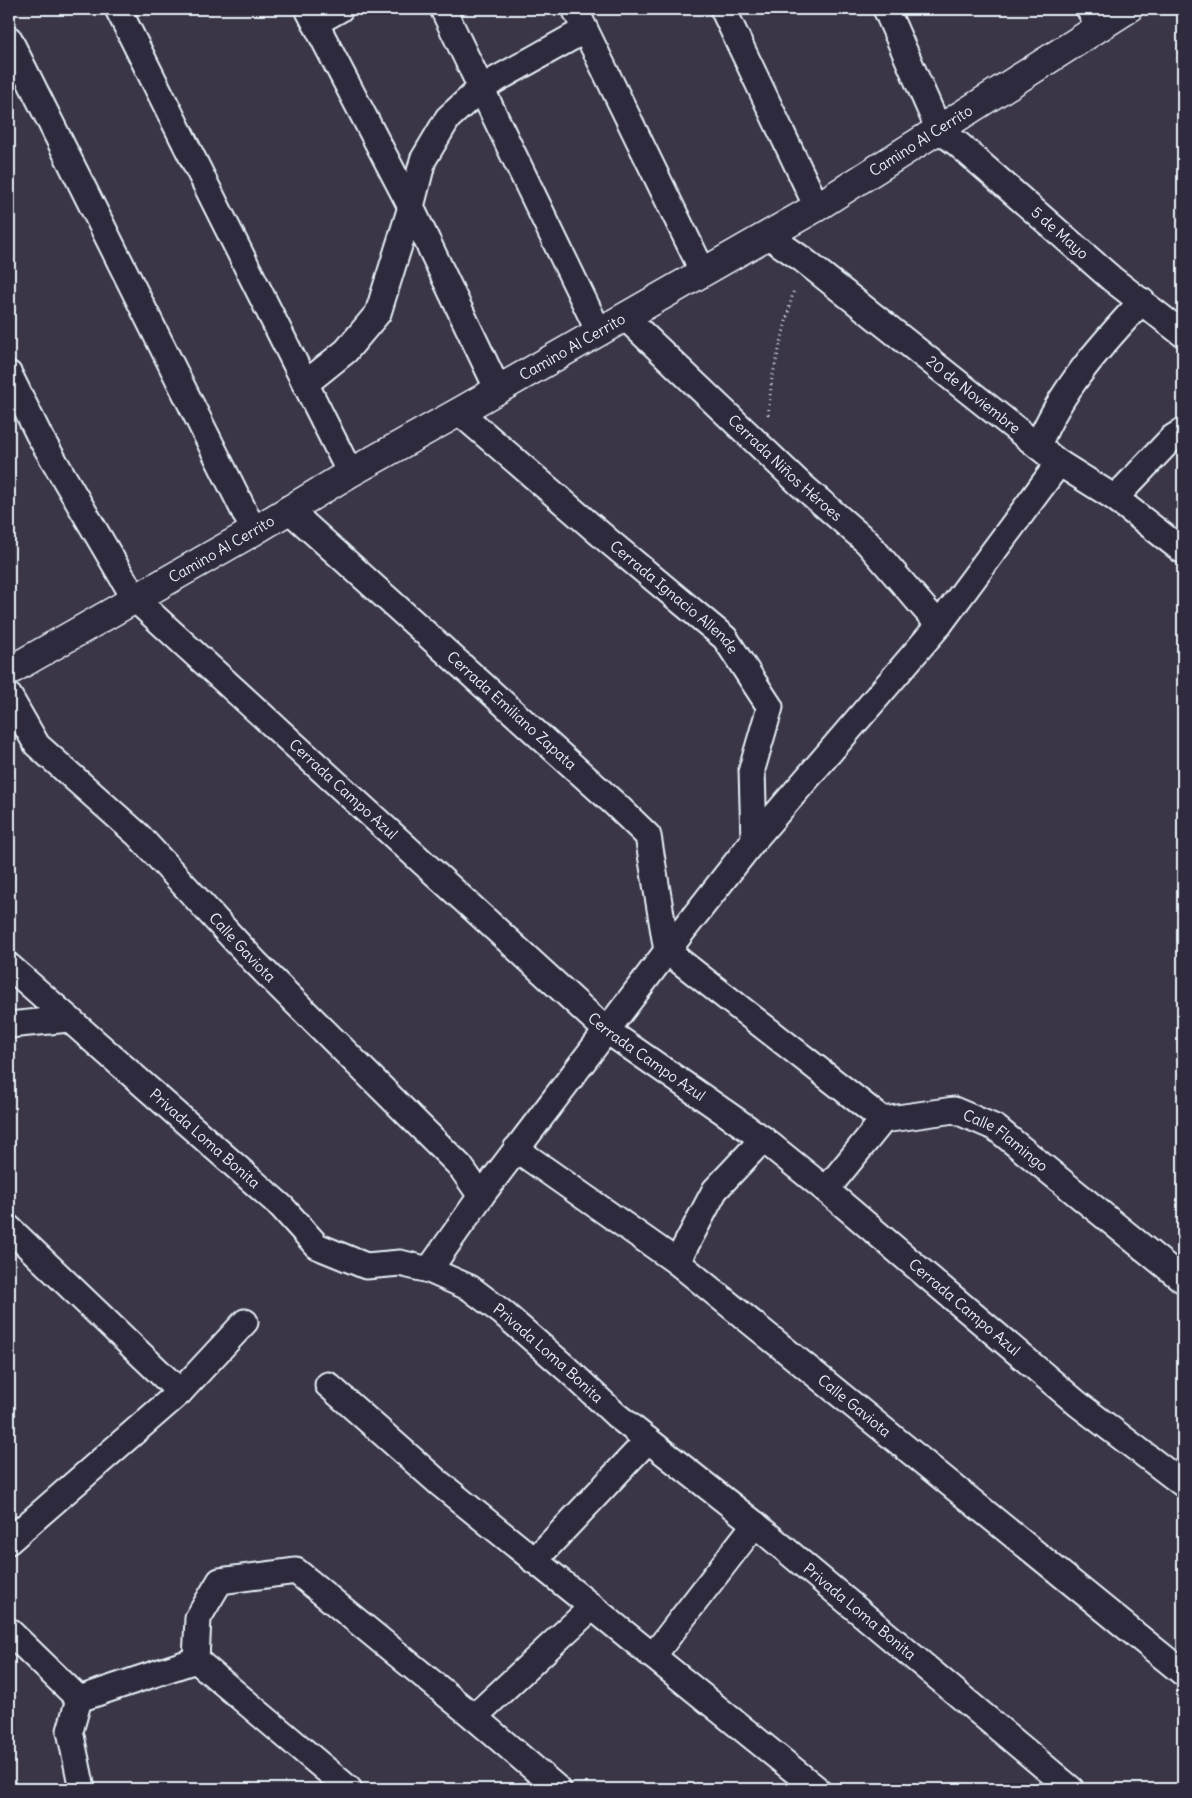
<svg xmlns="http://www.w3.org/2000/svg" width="1192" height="1798" font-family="Delius,sans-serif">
<rect width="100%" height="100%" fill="#3a3648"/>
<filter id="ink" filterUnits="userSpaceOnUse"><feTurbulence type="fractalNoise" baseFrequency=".02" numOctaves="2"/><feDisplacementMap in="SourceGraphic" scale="10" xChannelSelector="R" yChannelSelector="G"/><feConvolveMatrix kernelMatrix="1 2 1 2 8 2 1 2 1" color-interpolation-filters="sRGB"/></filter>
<g filter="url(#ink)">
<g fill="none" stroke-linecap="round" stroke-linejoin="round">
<defs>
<g id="street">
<path d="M118 9 350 473"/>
<path d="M308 9 411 207 498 390"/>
<path d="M443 9 599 332"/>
<path d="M575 9 703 272"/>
<path d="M723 9 817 207"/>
<path id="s1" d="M886 9 939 130 958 144 1112 279 1183 334"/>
<path d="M1089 9 1099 26"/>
<path d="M315 23 340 9"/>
<path d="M9 39 254 531"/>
<path id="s2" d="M767 235 802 259 1059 463 1115 498 1183 551"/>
<path id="s3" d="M625 317 799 483 867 542 939 625"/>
<path id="s4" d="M9 374 39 435 135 599 606 1030 763 1139 826 1190 1078 1404 1183 1484"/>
<path d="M305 384 346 351 378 313 411 207 423 160 448 118 481 88 585 30"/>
<path id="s5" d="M459 412 612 544 725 638 770 707 752 769 754 840"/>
<path d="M1038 446C1060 390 1102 344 1142 301"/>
<path d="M1115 498 1172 438 1183 431"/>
<path id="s6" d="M288 509 616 805 648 836 667 951 883 1120 954 1110 996 1128 1183 1280"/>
<path id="s7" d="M9 696 37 745 138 835 255 962 460 1166 481 1196"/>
<path id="s8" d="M9 966 282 1207 317 1246 366 1266 400 1263 429 1270 470 1288 503 1313 567 1369 616 1415 755 1524 1071 1789"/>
<path d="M9 1025 69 1019"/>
<path id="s9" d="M516 1149 677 1262 1183 1673"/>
<path d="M826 1190 883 1120"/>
<path d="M9 1228 180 1392"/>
<path d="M677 1262 715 1190 763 1139"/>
<path d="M429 1270 481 1196 667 951 754 840 939 625 1059 463"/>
<path d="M328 1385 439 1483 817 1789"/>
<path d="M9 1541 180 1392 245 1322"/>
<path d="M534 1561 648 1440"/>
<path d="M9 1631 79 1699 196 1660"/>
<path d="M653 1656 755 1524"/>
<path d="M196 1660 198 1618 220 1581 296 1571 474 1717 558 1789"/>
<path d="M196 1660 349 1789"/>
<path d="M79 1699 70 1731 82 1789"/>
<path d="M474 1717 591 1608"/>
</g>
<g id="secondary">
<path id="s10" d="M9 671 254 531 350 473 459 412 817 207 1128 9"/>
</g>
</defs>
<!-- street casing -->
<use href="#street" stroke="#e8f1f8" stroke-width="29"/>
<!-- secondary casing -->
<use href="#secondary" stroke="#e8f1f8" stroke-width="31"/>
<!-- path -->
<path stroke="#e8f1f8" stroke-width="3" stroke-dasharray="1 4" stroke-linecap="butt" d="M768 415 772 378 794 289"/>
<!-- street -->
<use href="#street" stroke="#2f2a3d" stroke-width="25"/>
<!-- secondary -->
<use href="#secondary" stroke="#2f2a3d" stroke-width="28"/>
</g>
</g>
<g text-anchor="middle" stroke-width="4" stroke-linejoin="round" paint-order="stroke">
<!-- street labels -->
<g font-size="15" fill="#e8f1f8" stroke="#2f2a3d">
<text dy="5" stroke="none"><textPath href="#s10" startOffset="1055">Camino Al Cerrito</textPath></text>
<text dy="5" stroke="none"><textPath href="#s1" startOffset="291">5 de Mayo</textPath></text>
<text dy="5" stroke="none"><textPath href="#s10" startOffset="650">Camino Al Cerrito</textPath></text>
<text dy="5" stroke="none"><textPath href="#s2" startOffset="261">20 de Noviembre</textPath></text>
<text dy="5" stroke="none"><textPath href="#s3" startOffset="220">Cerrada Niños Héroes</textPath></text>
<text dy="5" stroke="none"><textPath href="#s10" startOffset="245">Camino Al Cerrito</textPath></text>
<text dy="5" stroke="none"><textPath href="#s5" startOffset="284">Cerrada Ignacio Allende</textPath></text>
<text dy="5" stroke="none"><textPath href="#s6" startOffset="301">Cerrada Emiliano Zapata</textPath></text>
<text dy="5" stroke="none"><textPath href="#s4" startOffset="540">Cerrada Campo Azul</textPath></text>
<text dy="5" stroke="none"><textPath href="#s7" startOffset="345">Calle Gaviota</textPath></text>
<text dy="5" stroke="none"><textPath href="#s4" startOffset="945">Cerrada Campo Azul</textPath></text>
<text dy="5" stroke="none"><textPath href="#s8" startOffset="261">Privada Loma Bonita</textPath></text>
<text dy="5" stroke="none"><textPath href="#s6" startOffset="1009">Calle Flamingo</textPath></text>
<text dy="5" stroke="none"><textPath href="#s4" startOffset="1350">Cerrada Campo Azul</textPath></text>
<text dy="5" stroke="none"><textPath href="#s8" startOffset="680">Privada Loma Bonita</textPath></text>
<text dy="5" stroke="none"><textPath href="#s9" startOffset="425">Calle Gaviota</textPath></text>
<text dy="5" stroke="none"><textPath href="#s8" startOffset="1085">Privada Loma Bonita</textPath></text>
</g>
</g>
<!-- margin -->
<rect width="1192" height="1798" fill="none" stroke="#2f2a3d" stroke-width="30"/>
<rect x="15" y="15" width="1162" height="1768" fill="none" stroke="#e8f1f8" stroke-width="2" filter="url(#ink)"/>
</svg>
